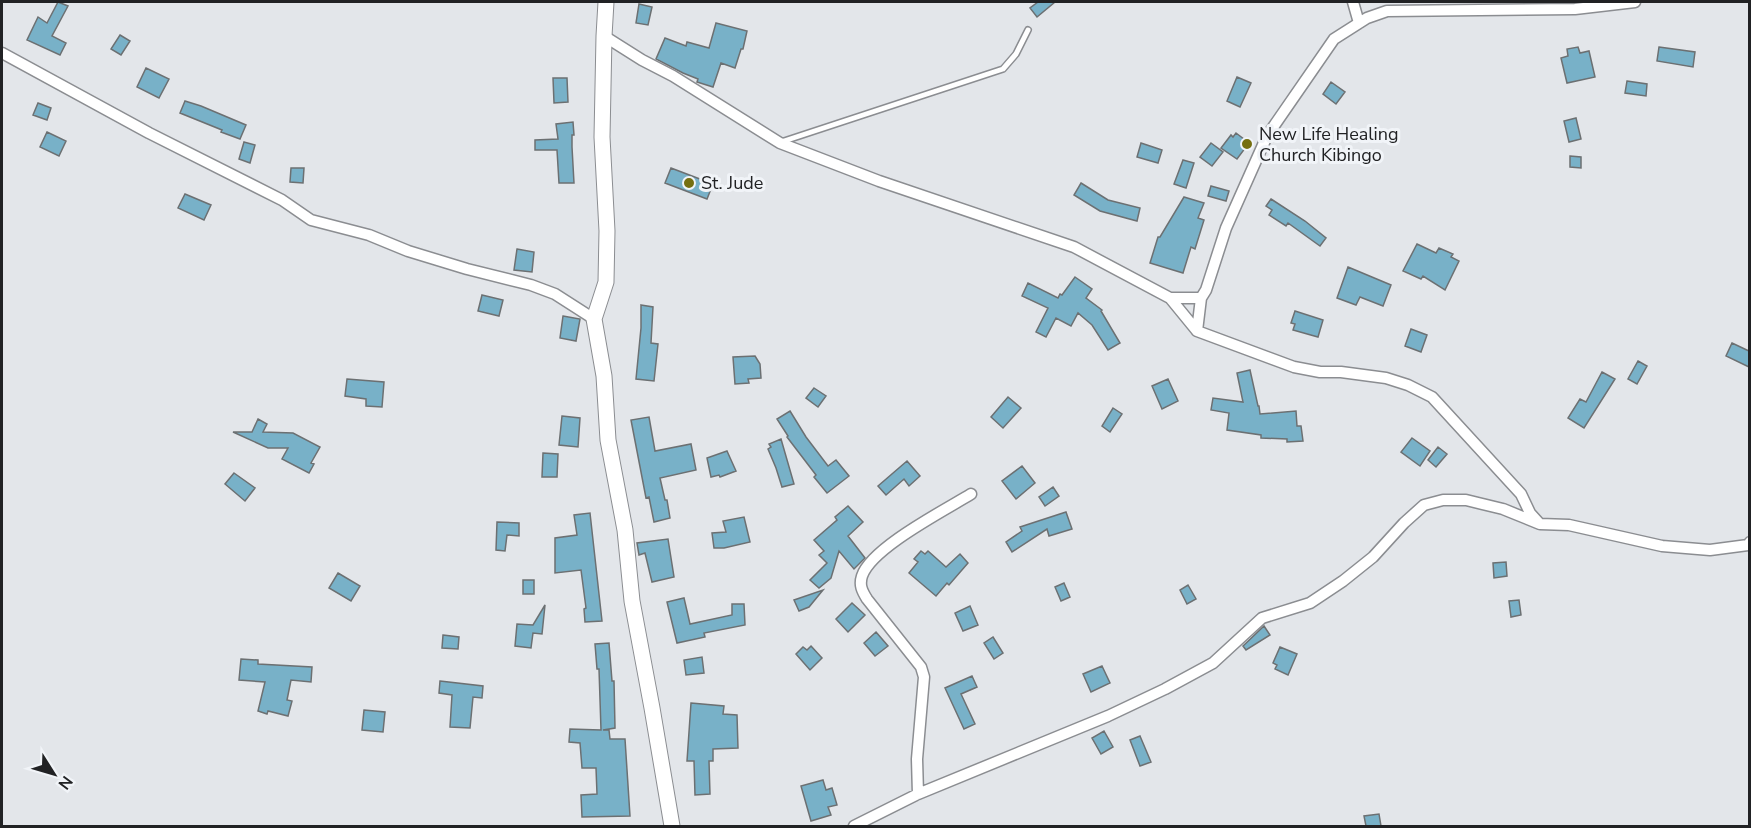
<svg xmlns="http://www.w3.org/2000/svg" width="1751" height="828" font-family="'Nunito Sans',sans-serif">
<rect width="100%" height="100%" fill="#e3e6ea"/>
<!-- building -->
<path fill="#78b1c8" stroke="#6c7072" stroke-width="1.5" d="M58 2 68 6 52 36 66 43 60 55 27 40 38 17 47 23Z
M1038 2H1055L1037 17 1030 8Z
M639 4 652 7 648 25 636 23Z
M716 23 747 31 743 49H741L735 68 721 63 713 87 697 82 698 79 683 73 656 59 665 38 686 46 687 42 709 48Z
M120 35 130 41 121 55 111 49Z
M1578 47 1580 53 1589 51 1595 77 1567 83 1561 58 1568 56 1567 49Z
M1659 47 1695 52 1693 67 1657 61Z
M146 68 169 79 159 98 137 87Z
M1237 77 1251 83 1240 107 1227 101Z
M553 78H567L568 102 554 103Z
M1627 81 1647 84 1646 96 1625 93Z
M1331 82 1345 92 1336 104 1323 94Z
M185 101 201 106 246 125 240 139 221 132 222 130 180 113Z
M38 103 51 108 47 120 33 115Z
M1576 118 1581 139 1569 142 1564 121Z
M573 122 574 135H572V147L574 183H559L557 150H535V140L558 139 556 124Z
M47 132 66 141 59 156 40 147Z
M1236 133 1249 143 1237 159 1221 148 1231 135 1233 137Z
M244 142 255 145 250 163 239 159Z
M1141 143 1162 150 1158 163 1137 157Z
M1211 143 1223 152 1212 166 1200 157Z
M1570 156 1581 157V168L1570 167Z
M1183 160 1194 163 1186 188 1174 184Z
M291 168H304L303 183 290 182Z
M671 168 713 184 707 199 665 183Z
M1081 183 1108 200 1140 208 1137 221 1100 211 1074 195Z
M1211 186 1229 191 1226 201 1208 196Z
M185 194 211 205 204 220 178 208Z
M1184 197 1204 203 1198 218 1204 220 1195 249 1191 247 1183 273 1150 263 1158 237H1160Z
M1271 199 1305 221 1326 238 1320 246 1288 223 1286 226 1269 215 1272 210 1266 206Z
M1417 244 1436 253 1439 248 1453 254 1451 257 1459 261 1445 290 1423 276 1421 279 1403 271Z
M517 249 534 252 532 272 514 270Z
M1348 267 1391 285 1383 306 1360 297 1356 305 1337 298Z
M1075 277 1092 289 1086 298 1102 310 1101 311 1120 343 1108 350 1092 325 1078 313 1071 326 1056 318 1046 337 1036 332 1048 308 1022 296 1028 283 1058 298 1060 294 1062 295Z
M482 295 503 300 499 316 478 311Z
M641 305 653 307 651 343 658 344 654 381 636 379 641 328Z
M1295 311 1323 320 1318 337 1293 330 1295 324 1291 323Z
M563 316 580 319 576 341 560 338Z
M1411 329 1427 335 1421 352 1405 346Z
M1732 343 1749 351V367L1726 356Z
M755 356 760 364 761 378 748 379 749 383 735 384 733 357Z
M1638 361 1647 366 1637 384 1628 379Z
M1250 370 1258 406H1259L1260 414 1296 411 1297 426H1301L1303 441 1287 442V439L1261 438V435L1227 430 1229 413 1211 410 1213 398 1243 402 1237 373Z
M1602 372 1615 379 1584 428 1568 418 1580 399 1586 402Z
M347 379 384 382 382 407 366 406V399L345 396Z
M1168 379 1178 401 1162 409 1152 386Z
M814 388 826 396 818 407 806 398Z
M1008 397 1021 408 1003 428 991 417Z
M1113 408 1122 414 1110 432 1102 426Z
M790 411 806 437 828 466 836 460 849 476 827 493 814 477 816 475 787 437 788 436 777 419Z
M562 416 580 418 578 447 559 445Z
M649 417 655 451 691 444 696 470 660 478 665 500H667L670 518 654 522 649 497 646 498 631 420Z
M258 419 267 424 263 432 293 433 320 447 311 463 314 464 309 473 282 459 288 448H268L233 432H252Z
M1412 438 1430 451 1420 466 1401 452Z
M781 439 794 484 782 487 776 468 768 449 771 447 769 444Z
M1438 447 1447 454 1436 467 1428 460Z
M727 451 736 471 720 477 719 475 711 477 707 458Z
M543 453 558 454 557 477H542Z
M907 461 920 476 909 486 904 479 886 495 878 486Z
M1022 466 1035 483 1016 499 1002 481Z
M234 473 255 488 245 501 225 484Z
M1053 487 1059 496 1045 506 1039 497Z
M848 506 863 522 848 536 865 558 854 569 839 551 831 578 819 588 810 580 827 563 819 555 824 551 814 540 837 520 835 517Z
M1066 512 1072 529 1049 536 1047 529 1012 552 1006 542 1022 531 1020 527Z
M590 513 602 621 585 622 584 609 586 608 581 570 555 573V538L577 535 574 515Z
M744 517 750 542 724 548H714L712 533 726 532 723 521Z
M497 522 519 523V536L507 535 505 551 496 550Z
M668 539 674 577 652 582 645 553 639 555 637 543Z
M921 551 925 554 928 551 946 567 960 554 968 563 949 585 947 583 936 596 909 573 918 562 914 559Z
M1506 562 1507 576 1494 578 1493 563Z
M338 573 360 586 351 601 329 588Z
M523 580H534V594H523Z
M1064 583 1070 597 1061 601 1055 587Z
M1188 585 1196 599 1187 604 1180 590Z
M823 590 809 607 799 611 794 600Z
M684 598 690 624 732 615V604H744L745 625 704 633 705 637 677 643 667 602Z
M1519 600 1521 615 1511 617 1509 601Z
M852 603 865 615 848 632 836 619Z
M545 605 542 634 533 633 531 648 515 646 517 624 533 625Z
M970 606 978 625 963 631 955 613Z
M1264 626 1270 635 1246 650 1243 646Z
M876 632 888 646 875 656 864 643Z
M443 635 459 637 458 649 442 648Z
M993 637 1003 653 994 659 984 643Z
M609 643 612 681H614L615 728 603 730H609L610 739H625L630 816 582 817 581 795 597 794 596 768H582L580 743 569 742 570 729 601 730 599 669H597L595 644Z
M811 646 822 658 810 670 796 654 803 647 807 650Z
M1280 647 1297 654 1288 675 1275 669 1277 665 1273 663Z
M702 657 704 673 686 675 684 660Z
M241 659 258 660V664L312 667 311 682 291 680 287 700 292 701 288 716 268 711 267 714 258 711 265 682 239 680Z
M1102 666 1110 683 1091 692 1083 674Z
M972 676 977 687 961 694 975 724 964 729 945 688Z
M440 681 483 686 482 698 473 697 470 728 450 727 452 695 439 693Z
M691 703 724 706 723 714 737 715 738 748 713 749V761H709L710 794 695 795 694 761H687Z
M364 710 385 712 383 732 362 730Z
M1104 731 1113 747 1101 754 1092 738Z
M1140 736 1151 762 1140 766 1130 740Z
M823 780 826 790 832 788 837 805 828 807 831 815 811 821 801 786Z
M1379 814 1381 826H1366L1364 816Z"/>
<g fill="none" stroke-linecap="round" stroke-linejoin="round">
<defs>
<path id="lane" d="M781 142 1003 69 1016 54 1028 30"/>
<path id="street" d="M1353 2 1359 23
M604 36 642 60 673 76 780 143 879 181 1074 247 1170 298H1201L1206 290 1226 228 1267 136 1334 39 1367 18 1387 11 1575 9 1635 2
M2 53 149 133 282 200 311 220 369 235 408 251 467 269 531 285 555 294 594 319
M1170 298 1197 331
M1201 298 1197 331 1294 367 1320 372H1341L1386 378 1408 385 1432 397 1521 494 1530 513 1540 524 1569 525 1662 546 1710 550 1748 545 1750 542
M918 794 917 759 924 677 921 667 867 599C862 591 859 585 862 576 871 548 945 510 971 494
M854 826 918 794 1108 716 1165 689 1213 663 1262 618 1310 603 1343 581 1373 557 1404 523 1424 505 1443 500H1466L1503 509 1540 524"/>
<path id="secondary" d="M606 2 604 36 602 137 607 231 606 282 594 319 604 376 608 440 625 530 632 601 652 708 672 826"/>
</defs>
<!-- lane casing -->
<use href="#lane" stroke="#8b8d91" stroke-width="8"/>
<!-- street casing -->
<use href="#street" stroke="#8b8d91" stroke-width="13"/>
<!-- secondary casing -->
<use href="#secondary" stroke="#8b8d91" stroke-width="17"/>
<!-- lane -->
<use href="#lane" stroke="#fff" stroke-width="5"/>
<!-- street -->
<use href="#street" stroke="#fff" stroke-width="10"/>
<!-- secondary -->
<use href="#secondary" stroke="#fff" stroke-width="15"/>
</g>
<!-- markers -->
<g fill="#756f10" stroke="#f1f4f8" stroke-width="2">
<circle cx="1247" cy="144" r="6"/>
<circle cx="689" cy="183" r="6"/>
</g>
<g text-anchor="middle" stroke-width="6" stroke-linejoin="round" paint-order="stroke">
<!-- poi labels -->
<g font-size="18" fill="#212224" stroke="#f1f4f8" text-anchor="start">
<text x="1259" y="140">New Life Healing<tspan x="1259" dy="21">Church Kibingo</tspan></text>
<text x="701" y="189">St. Jude</text>
</g>
</g>
<!-- border -->
<rect width="1751" height="828" fill="none" stroke="#212224" stroke-width="6"/>
<!-- north arrow -->
<g transform="translate(54 774) rotate(127)" stroke="#f1f4f8" stroke-width="4.5" paint-order="stroke">
<path d="M0-4.5L10 22L0 15L-10 22Z" fill="#212224"/>
<text y="-9" font-size="16" font-weight="bold" text-anchor="middle" fill="#212224">N</text>
</g>
</svg>
